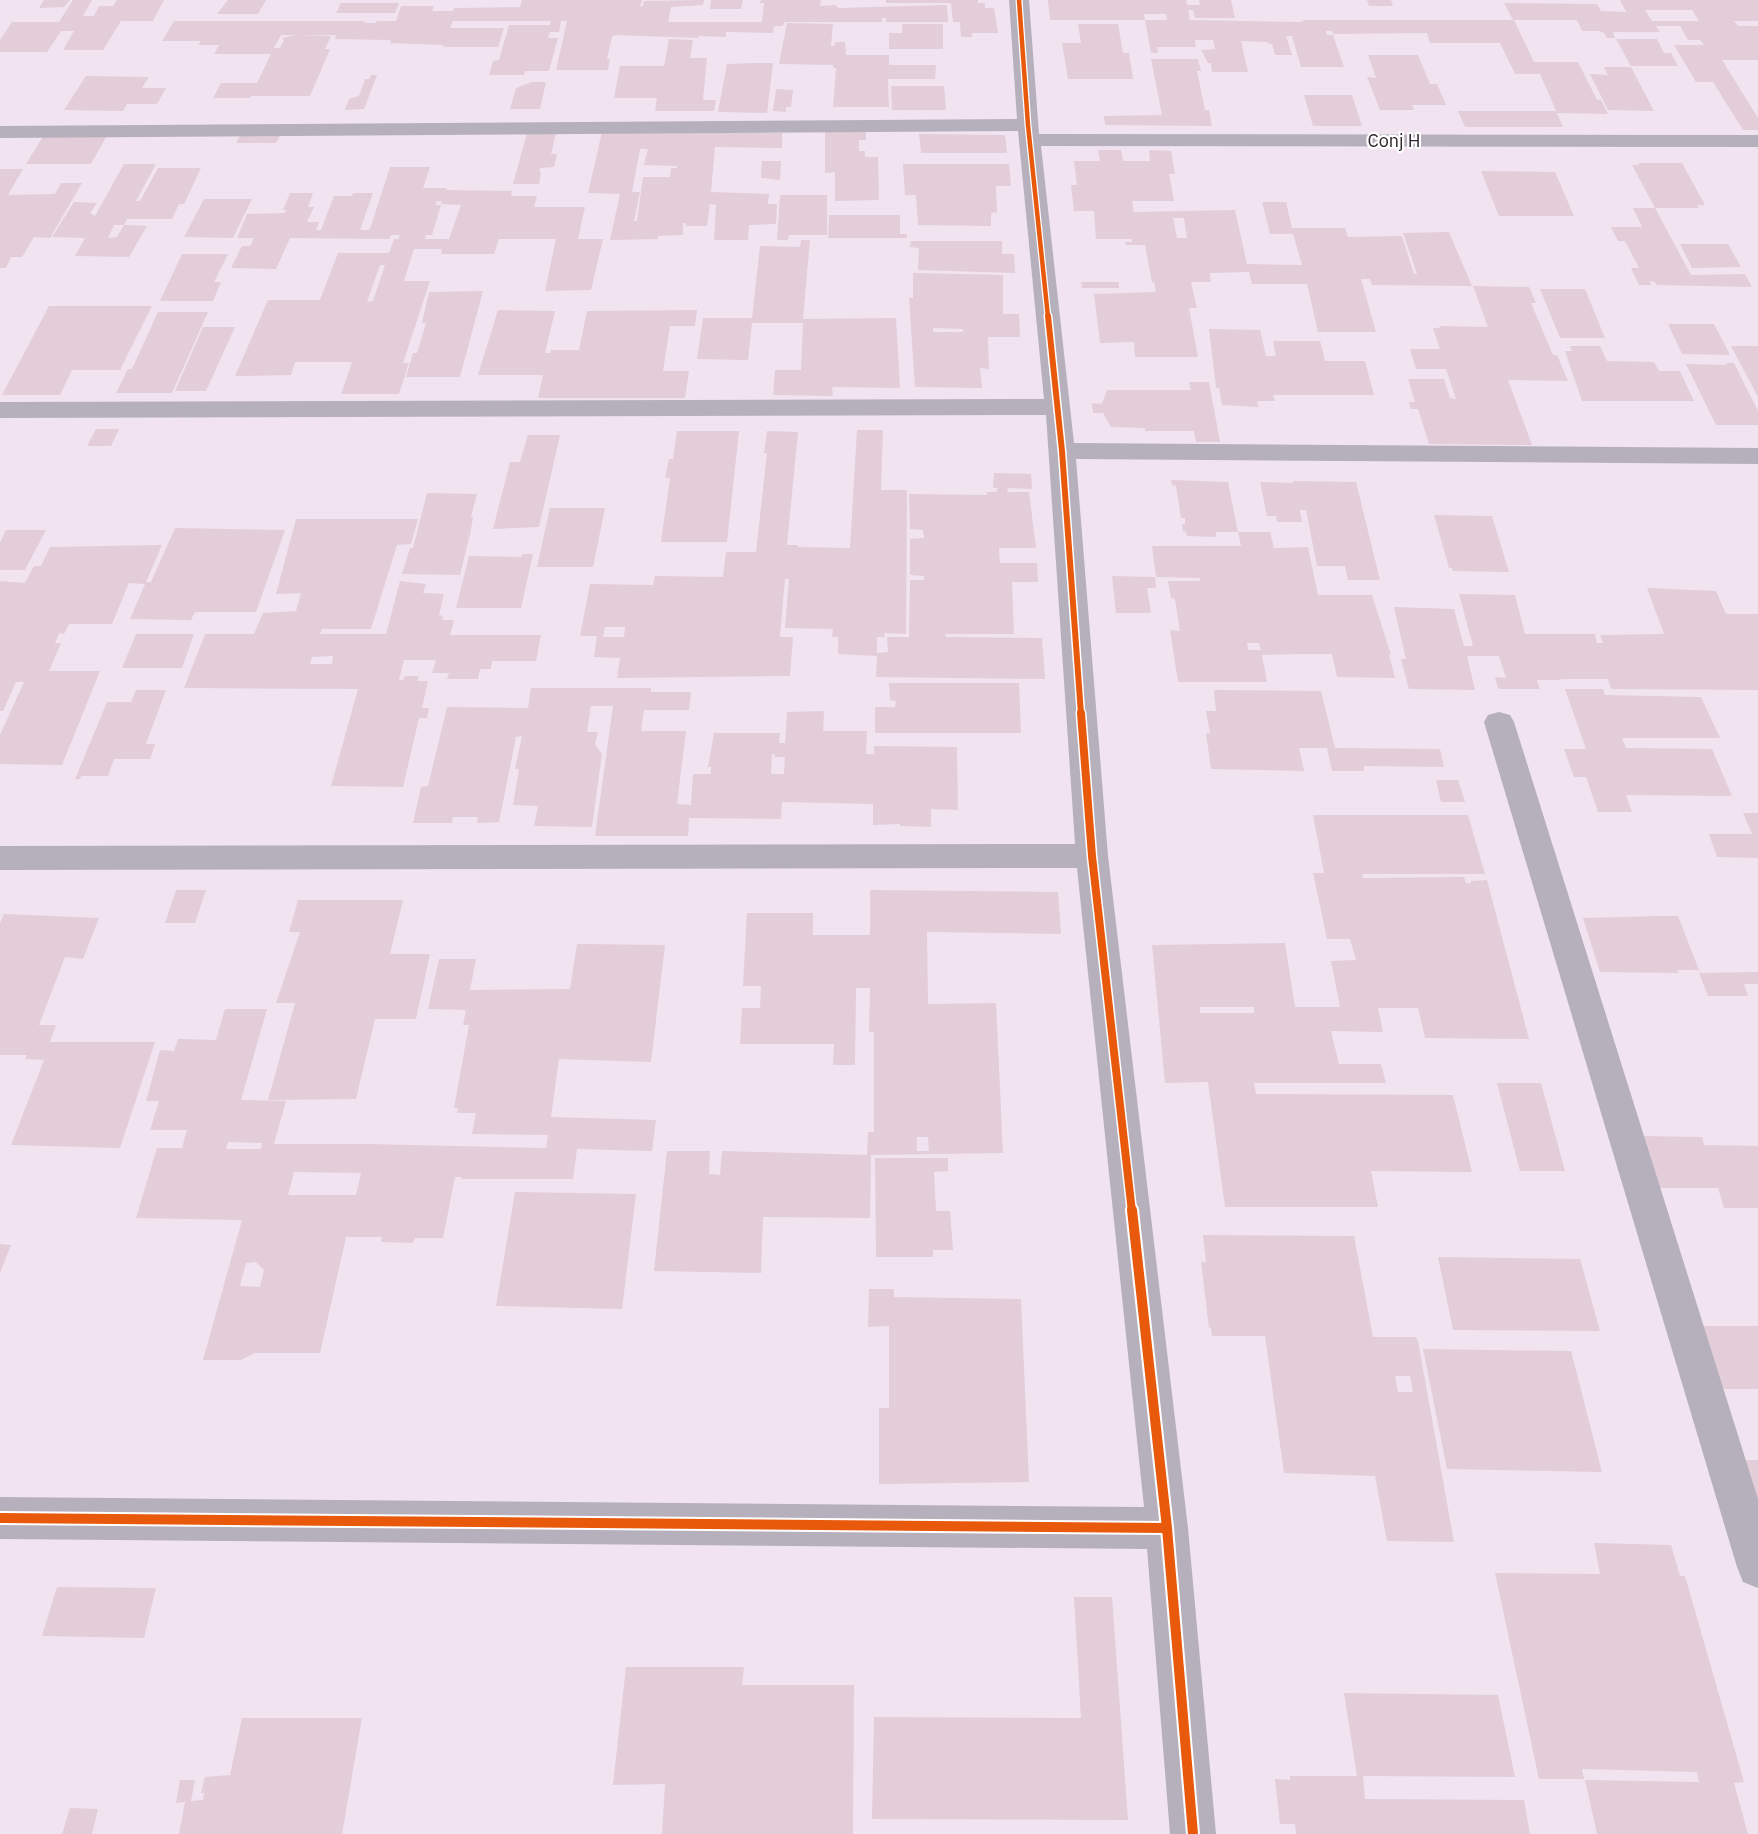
<svg xmlns="http://www.w3.org/2000/svg" width="1758" height="1834" font-family="'IBM Plex Sans',sans-serif">
<rect width="100%" height="100%" fill="#f1e4f0"/>
<!-- building -->
<path fill="#e2cdd8" fill-rule="evenodd" d="M44 0H70L64 7 39 8Z
M73 0H92L83 16H94L99 6H113L117 0H164L153 21H121L103 50H63L74 31H61L47 52H0V40L12 22H59Z
M228 0H266L258 14H217Z
M522 0H642L640 6H643L644 1 704 0 703 5 671 7 668 22H762L764 3H760L761 0H821L820 6 835 5 839 8 947 5 948 22H886V18H882V22H784L783 26H774L773 33 726 32V37L699 36 698 38 615 35 612 37 607 59H610L608 70H556L567 21H561L559 32H550L548 38H558L549 71H525L524 75H489L493 61 499 60 509 25H550L551 21H453L450 28H504L498 47H443L444 45 390 43 391 40 335 39 336 35H281L274 48H280L284 40 282 38 296 35 331 36 325 49H330L310 96H251L250 98H213L221 83H257L271 54H214L219 45H198L201 41H162L174 21H365L364 23H376L377 21H396L401 6H434L432 11H453L454 8 520 7Z
M711 0H743L741 9H710Z
M886 0H978V3H985V8H994L998 33H972V37H961L960 22H953L951 3H886Z
M1048 0H1186L1187 5H1200L1199 0H1231L1235 18H1195L1193 10H1188L1190 20 1300 22 1305 20H1513L1504 3 1597 4 1601 11 1626 12 1620 0H1758V21H1734L1738 26H1758V60H1722L1758 118V130H1743L1713 82H1696L1674 45H1704L1700 40H1688L1680 26H1656L1660 32H1613L1615 38H1607L1604 33 1599 31H1582L1577 20H1514L1534 62H1578L1597 100H1601L1608 114 1557 113 1540 74H1515L1500 43H1430L1427 33 1333 34 1332 31H1326L1327 35H1333L1344 67H1301L1292 36H1286L1292 55H1275L1272 44H1269L1268 42 1241 41 1248 72H1212L1211 63H1208L1201 50 1215 49 1213 40H1195L1196 47H1157L1158 53H1151L1145 20H1167L1166 14H1144L1145 20H1050ZM1645 10H1692L1699 21H1652Z
M1367 0H1391L1393 6H1369Z
M341 3H399L395 13H336Z
M787 23 833 24 831 46H834L835 42H845L846 55H889V65H936L935 79H888L889 107H833L836 68H833V65L779 64Z
M902 24H943V49H889V33H902Z
M1078 24H1118L1123 53H1129L1133 79H1068L1062 43H1081Z
M669 39 693 40 690 58H707L703 100H716L714 111H655L657 98H614L620 66H664Z
M1616 39H1657L1664 53H1671L1678 66H1631Z
M1368 55H1418L1430 84H1437L1446 105H1412L1414 110H1380L1367 77 1376 78Z
M1151 59H1198L1201 71H1197L1205 110H1209L1212 126 1105 125 1104 116 1162 115Z
M754 63H773L767 113 718 112 727 64Z
M1604 67H1631L1654 111 1608 110 1590 74 1608 75Z
M371 75H377L364 109 345 110 349 99 359 96 365 79H369Z
M86 76 149 77 142 88H166L157 104H127L123 111 64 110Z
M532 82H546L540 109H510L516 88Z
M891 86H944L946 110H892Z
M776 89 793 90 791 107H786V112L773 111Z
M1304 95H1352L1362 126H1313Z
M1458 111H1556L1563 127H1465Z
M47 130H110L91 164H26Z
M602 132 782 133V148L715 147 711 192 769 194 768 204H777L776 224 749 225 748 240H714L716 205 710 204 707 226H686V223H683V235L658 236V239L610 240 620 194 588 193ZM640 149H648L644 165 677 166V168H671L670 177H643L637 221H634L640 192H632Z
M825 132H866V140H859V151H865V157H878L879 200 835 201V172L825 173Z
M527 133H556L551 154H557L554 167 540 168 539 172 541 171 539 184H513Z
M241 134H281L276 143H236Z
M919 134 1005 135 1007 153H921Z
M1098 150H1121L1123 161H1150L1149 150 1171 151 1175 174H1169L1174 201H1132L1134 212 1235 210 1247 264 1302 265 1293 234H1270L1262 202H1286L1292 228H1345L1348 237 1402 236 1414 274H1417L1403 233 1449 232 1472 286 1372 285 1370 279H1361L1376 332H1318L1307 284H1252L1249 272 1210 273 1211 282H1191L1197 308H1189L1198 357H1135L1134 342 1100 343 1094 294 1156 292 1154 282H1152L1145 245H1126L1125 242H1132V239H1096L1094 211H1074L1071 185H1077L1074 161H1100ZM1173 218H1184L1187 238H1177Z
M762 161H781L780 180 761 178Z
M1639 163H1682L1705 205H1697L1699 208H1655L1632 165H1639Z
M124 164H156L136 201H140L158 168H201L184 204H179L172 219H127L124 225H114L108 238 117 237 124 225 147 226 129 257 75 256 85 238 52 237 74 202 97 203 90 213 95 216Z
M903 164H1009L1011 186H996L997 212 991 213V226L918 225 916 195H905Z
M390 167H430L423 188H447L446 190 512 191 511 196H537L534 207H585L578 239H603L591 290 545 291 556 239H499L494 254H441L442 249H414L404 281H430L403 363H409L399 394H341L352 362H295L291 375 235 376 268 300H320L338 253H389L394 239H398L400 235H391L389 239 290 238 276 269 231 268 242 246H250L254 238H237L247 214 285 213 287 210H283L290 193H313L308 207H314L307 222H319L316 230H321L334 196H352L353 193H373L360 230H367L370 229ZM437 201H442L441 204 461 205 449 239H425L426 235H432L441 205H435ZM380 265H385L373 301 367 302Z
M0 169H23L8 195 55 194 61 183H82L50 238 34 237 22 257H11L6 268H0Z
M1481 171 1555 172 1574 216H1499Z
M780 195H827V235H789L788 240H777Z
M204 199H252L233 238 184 237Z
M1633 208H1655L1691 275 1745 274 1752 287 1657 285 1655 282 1650 281 1651 285H1639L1631 268H1639L1625 241H1618L1611 227H1642Z
M829 215H900V234H907V238H828Z
M801 240H810L803 319 896 318 900 388 832 387 833 396 773 395 775 370H801L803 323H752L748 360 697 359 703 318H752L760 246 800 247Z
M911 241H1002V254H1014L1015 273 918 270 919 248 910 247Z
M1680 244H1728L1741 267 1692 268Z
M182 254H228L214 282H221L213 301H160Z
M913 273 1003 275V314H1019L1020 337H988L989 369 980 368 982 388 915 387 909 298H913ZM933 328 963 329V332H933Z
M1081 282H1119V288H1082Z
M1473 286 1529 287 1536 303H1531L1553 355H1557L1568 381 1508 380 1532 445 1429 444 1418 409H1411L1409 402H1415L1408 379H1444L1450 398 1456 399 1446 369H1416L1410 349H1440L1433 328H1440L1439 326 1488 327Z
M1540 289H1585L1605 338H1560Z
M483 291 460 377H406L413 353H417L426 323H422L429 292Z
M49 306H152L120 370H72L60 395H2Z
M498 310 555 311 545 353H550L551 350H579L587 311 697 310 695 326H670L663 371H689L685 398H538L543 375H478Z
M158 312H208L172 393H116L128 369H132Z
M1668 324H1714L1730 355 1682 354Z
M203 327H235L206 391H175Z
M1209 329 1260 330 1266 356H1276L1273 341H1320L1325 361H1365L1374 395H1273L1275 401H1257L1258 407 1222 405 1219 388H1216Z
M1570 346H1600L1607 361 1654 362 1659 371H1680L1694 401H1582L1565 351H1572Z
M1731 346H1758V397Z
M1726 363H1734L1758 411V425H1716L1686 364 1727 365Z
M1189 382H1209L1220 442H1196L1194 431H1145V428L1111 427 1103 413H1093L1092 403 1102 404 1107 390H1191Z
M96 429H119L111 446H87Z
M857 430H883L881 490H907L906 634 884 633 885 637H877V653L888 652 887 637H909L910 580H924V576L910 575V539L924 538 923 530 910 529 909 494 987 495V492H996L998 488H993L994 473 1031 474 1032 489 1008 488 1007 492H1029L1036 548H999L1000 563H1037L1038 582H1012L1014 634H945L946 637 1042 638 1045 679 876 677 877 656 838 654V637H832L833 629 785 628 789 579H785L780 637H793L790 676 617 678 620 658 594 657 597 636H580L590 584 653 585 655 576 723 577 726 552H756L767 453H764L767 431 798 432 787 545H798V547L850 548ZM605 627H625L624 637H603Z
M677 431H739L727 542H661L670 478H665L669 459H673Z
M528 435H560L539 527 493 529 510 462H520Z
M1171 480 1228 482 1238 532H1216V537L1187 536 1186 532 1183 531 1182 524H1185V518H1181L1176 486 1172 485Z
M1293 481 1356 482 1380 580H1348L1345 566H1317L1306 510H1300L1302 522H1277L1276 516H1267L1260 482 1293 483Z
M427 493 477 494 471 517H473L471 530 460 575 402 574 410 548H413Z
M550 508H605L593 567H537Z
M1434 515 1492 516 1509 572 1453 571 1452 568H1449Z
M296 519H418L411 544 397 545 371 629H322L320 634H386L400 581 426 584 423 593 444 594 439 615 443 616 442 620H454L450 635H541L536 661H492L491 669H480L478 679H447L449 673H432L436 660H404L399 680H403L405 676H419L417 681H428L422 708H429L427 718H419L403 787 331 786 358 689 184 688 205 634H254L263 613 296 611 301 593 276 594ZM333 656 332 664H310L312 657Z
M175 528 285 530 256 612H195L191 620 130 619 145 584 129 583 112 624H69L64 634 59 633 55 643H61L49 671H100L62 765 0 764V735L24 682H16L3 711H0V581L25 583 34 566H41L50 547 162 545 146 582H151Z
M6 530H46L25 570H0V543Z
M1238 532H1270L1274 548 1308 547 1318 595H1372L1391 655H1389L1395 678 1337 677 1332 654H1304L1262 655 1267 682H1178L1170 630 1180 631 1175 599 1171 598 1168 581H1200V578L1156 577 1152 546H1241ZM1247 643H1259L1261 650H1248Z
M522 554H533L521 608H456L469 556 522 557Z
M1112 576 1155 577 1156 588H1147L1151 613H1116Z
M1647 588 1716 591 1726 614H1758V690L1611 689 1608 679H1560L1561 680H1537L1540 689H1500L1498 688 1495 677 1506 678 1499 656H1467L1475 690 1409 689 1401 659H1406L1394 607 1454 609 1464 646H1473L1459 594 1515 595 1525 634H1595L1597 643H1603L1600 635 1664 634Z
M136 634H194L182 668H122Z
M889 683H1019L1021 733H875V707H895L896 701 890 700Z
M531 688H651V692H691L689 710H644L641 731H686L677 804 691 805 693 774H711V767H708L714 733H780L779 743H785L787 712 824 711 823 731H867L866 754H874V746L957 747 958 810 931 809V827L900 826V824L873 825V804L782 802 781 819 689 818 688 836H595L613 706H591L587 732H598L595 744 602 754 592 827 534 826 538 806 513 805 519 769H515L522 736 516 737 499 822 477 823 478 817H453L452 823H413L421 787 428 786 447 707 528 708ZM772 754H775L774 757H785L784 774H771Z
M1565 689H1603L1605 695 1701 697 1720 738H1622L1626 748 1712 749 1732 796 1626 795 1632 812H1598L1586 777H1574L1564 749H1586Z
M136 690H166L146 744H155L150 759H114L108 776H81L80 779H75L107 702H131Z
M1214 690 1321 691 1335 748 1440 749 1444 767 1364 766V771H1332L1327 748H1299L1304 771 1211 769 1206 733H1210L1206 711H1216Z
M1436 780H1458L1465 802H1441Z
M1743 813H1758V858L1717 857 1709 834H1752Z
M1313 815H1468L1485 874H1362L1363 878 1464 877 1466 883H1471V881L1487 880 1529 1039 1425 1038 1418 1008H1378L1383 1032 1331 1031 1339 1064H1381L1386 1083H1254L1256 1094 1453 1095 1472 1172 1371 1171 1378 1207H1225L1208 1082 1165 1083 1152 945 1285 943 1295 1007H1340L1331 961 1356 960 1350 939H1327L1313 873H1324ZM1200 1007H1254V1013H1200Z
M176 890H206L195 923H165Z
M870 890 1058 892 1061 934 927 932 928 1004 996 1003 1003 1153 871 1155 870 1218 763 1217 761 1273 654 1271 667 1151H710L709 1174 720 1175 722 1151 867 1155 868 1132H874V1032H869L870 988H856L855 1065H833L834 1044H740L742 1008H760L761 986H743L747 913H813V935H870ZM917 1137H928L929 1151H917Z
M298 900H403L390 954H430L416 1019H375L356 1099 268 1100 295 1003H276L300 932H289Z
M4 914 99 918 83 959 65 957 39 1025H56L50 1042H155L120 1148 11 1145 44 1060 25 1059 27 1055H0V923Z
M1660 916H1678L1699 970H1677L1679 973 1600 972 1583 918Z
M577 944 665 945 651 1062 559 1059 551 1117 656 1120 652 1151 577 1149 573 1179H461L462 1177H455L443 1238H415L413 1243 381 1242 382 1237H346L320 1353H255L241 1360H203L242 1220 136 1218 157 1148H182L187 1130H150L159 1101H146L160 1050 174 1051 178 1039 216 1040 225 1009H267L241 1100 286 1101 274 1144H368L546 1148 548 1135 472 1134 476 1113H457L458 1108H454L469 1025H463L466 1010 428 1009 439 959H476L470 990 570 989ZM228 1142 262 1143 261 1149H226ZM294 1172 361 1173 356 1195H288ZM256 1262 264 1270 260 1287 240 1286 246 1263Z
M1758 972V984H1744L1748 996H1708L1699 973Z
M1497 1083H1541L1565 1171H1520Z
M1639 1136 1702 1137 1704 1145 1758 1146V1208H1724L1718 1188H1655Z
M875 1158H948V1171L934 1172 936 1211H950L953 1250H933V1257H876Z
M515 1192 636 1194 622 1309 496 1306Z
M1203 1235 1354 1236 1373 1337H1416L1418 1341 1454 1542 1387 1541 1375 1476 1284 1473 1265 1336H1212L1211 1327 1209 1328 1201 1262H1206ZM1395 1376H1410L1413 1392H1398Z
M0 1244 11 1245 0 1273Z
M1438 1257 1580 1259 1600 1331 1453 1330Z
M869 1289H894V1297L1021 1299 1029 1482 879 1484V1408H889V1326L868 1327Z
M1702 1326H1758V1389H1720Z
M1423 1349 1571 1351 1602 1472 1447 1469Z
M1742 1460H1758V1526Z
M1594 1543 1671 1545 1680 1576H1685L1744 1782 1734 1783 1748 1834H1597L1585 1780 1699 1782 1697 1772 1582 1769 1584 1779H1539L1495 1573 1600 1574Z
M57 1587 156 1588 144 1638 42 1636Z
M1074 1597H1112L1128 1820 872 1819 874 1717 1081 1718Z
M626 1667H744L742 1685H854L853 1834H662L665 1784 613 1785Z
M1344 1693 1498 1695 1515 1777 1363 1776 1365 1799 1524 1800 1530 1834H1296L1295 1824H1280L1275 1779 1290 1780V1776H1357Z
M242 1718H362L342 1834H179L185 1802 176 1803 180 1780H195L191 1801 203 1800 204 1793H201L205 1777 230 1775Z
M70 1808 98 1809 92 1834H62Z"/>
<g fill="none" stroke-linecap="round" stroke-linejoin="round">
<!-- minor -->
<path fill="#b6b0bd" fill-rule="evenodd" d="M1009 0H1029L1039 134 1758 135V147L1041 146 1074 443 1758 448V464L1076 459 1108 856 1188 1528 1216 1834H1170L1147 1549 0 1539V1497L1144 1507 1077 868 0 870V846L1075 844 1046 415 0 418V402L1044 399 1018 131 0 138V126L1017 119Z
M1499 712 1510 715 1514 722 1758 1499V1588L1743 1582 1737 1567 1484 722 1488 715Z"/>
<defs>
<path id="cycleway-far3" d="M1019 0 1028 125 1048 317"/>
<path id="cycleway-far2" d="M1048 316 1062 451 1081 714"/>
<path id="cycleway-far1" d="M1081 713 1092 856 1132 1212"/>
<path id="cycleway" d="M1132 1210 1167 1528 1193 1834
M0 1518 1167 1528"/>
</defs>
<!-- cycleway-far3 casing -->
<use href="#cycleway-far3" stroke="#fff" stroke-width="7"/>
<!-- cycleway-far2 casing -->
<use href="#cycleway-far2" stroke="#fff" stroke-width="9"/>
<!-- cycleway-far1 casing -->
<use href="#cycleway-far1" stroke="#fff" stroke-width="11"/>
<!-- cycleway casing -->
<use href="#cycleway" stroke="#fff" stroke-width="14"/>
<!-- cycleway-far3 -->
<use href="#cycleway-far3" stroke="#e8590c" stroke-width="4.5"/>
<!-- cycleway-far2 -->
<use href="#cycleway-far2" stroke="#e8590c" stroke-width="6"/>
<!-- cycleway-far1 -->
<use href="#cycleway-far1" stroke="#e8590c" stroke-width="8"/>
<!-- cycleway -->
<use href="#cycleway" stroke="#e8590c" stroke-width="10"/>
</g>
<g text-anchor="middle" stroke-width="4.5" stroke-linejoin="round" paint-order="stroke">
<!-- far-street labels -->
<g font-size="18" fill="#2d242c" stroke="#fff">
<text x="1394" y="147">Conj H</text>
</g>
</g>
</svg>
